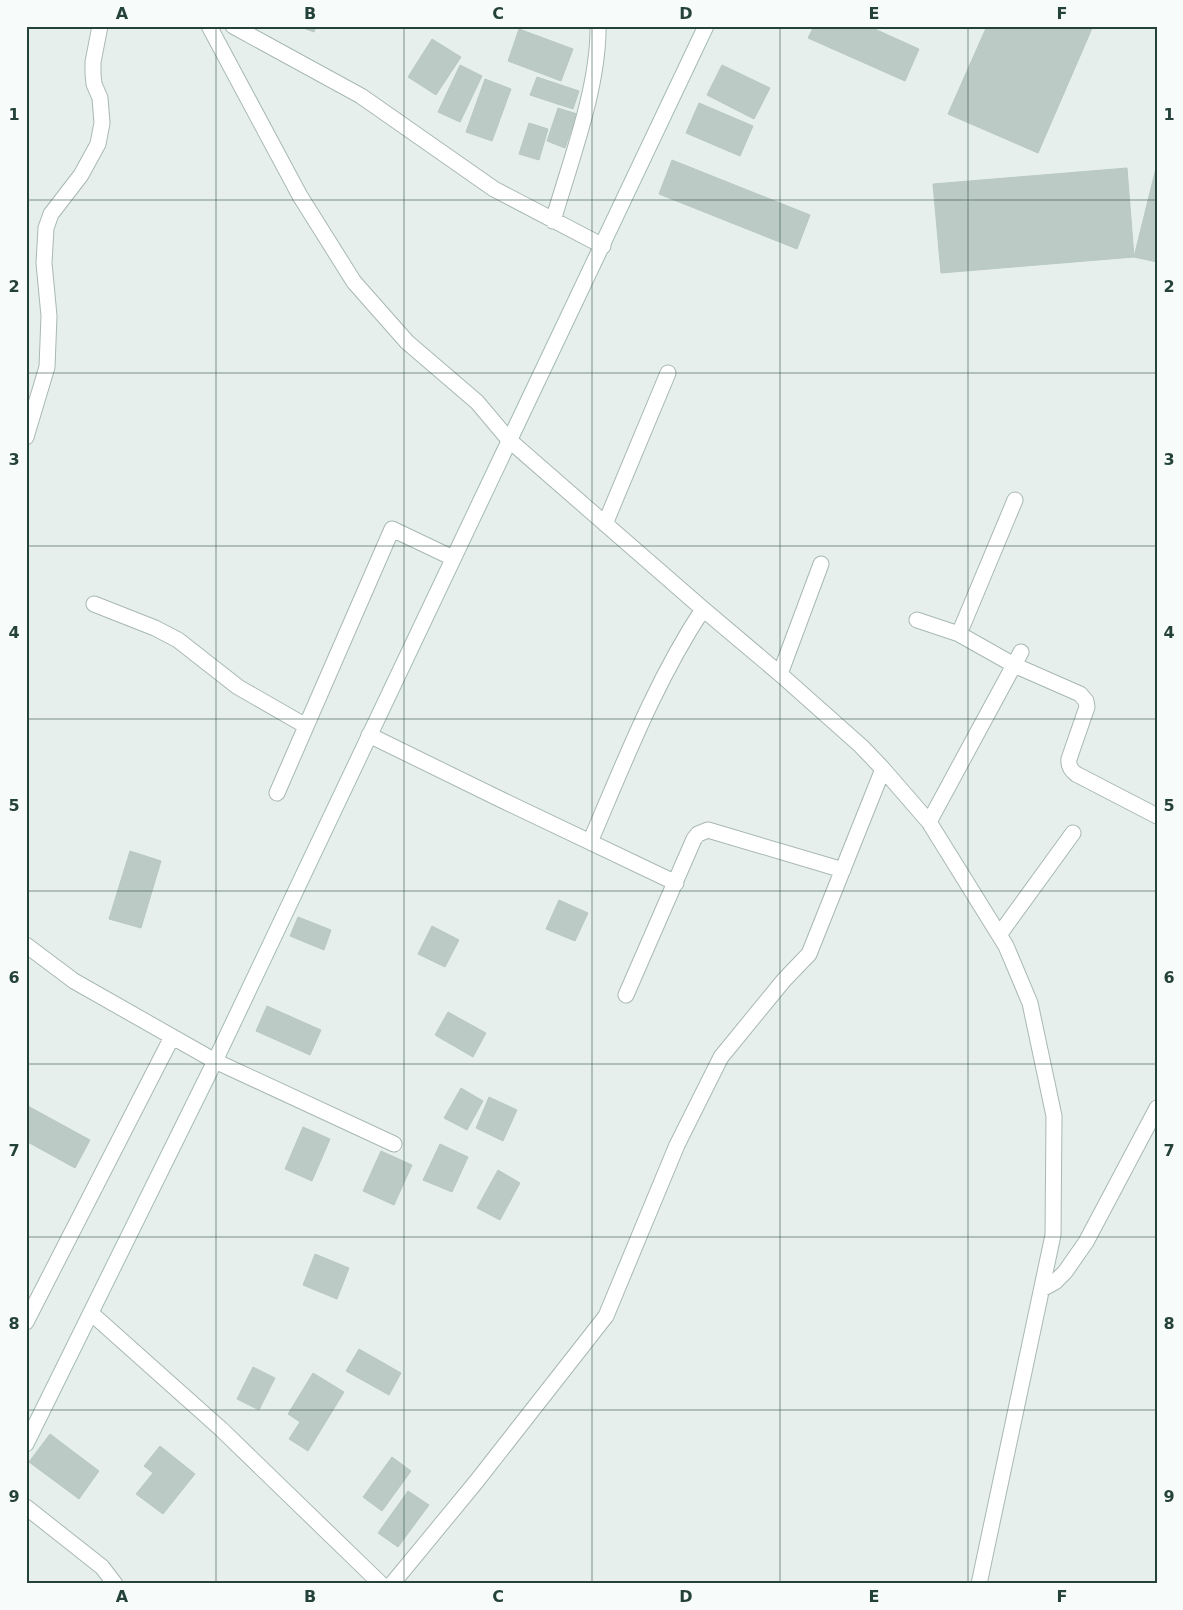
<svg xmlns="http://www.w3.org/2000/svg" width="1183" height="1610" font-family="'DejaVu Sans',sans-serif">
<rect width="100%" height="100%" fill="#e6efeb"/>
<!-- building -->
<path fill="#bbcac4" stroke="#b8c9c2" d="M298 26H316L314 32Z
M814 26H868L919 49 905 81 808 38Z
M987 26H1093L1038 153 948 114Z
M519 29 573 49 561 81 508 61Z
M432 39 461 57 436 95 408 77Z
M460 65 482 76 460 122 438 112Z
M722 65 770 88 754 119 707 95Z
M537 77 579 91 573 109 530 95Z
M485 79 511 89 492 141 466 132Z
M699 103 753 126 740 156 686 133Z
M558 108 577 114 565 148 547 141Z
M529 123 548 129 539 160 519 154Z
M672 160 810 215 797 249 659 194Z
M1127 168 1134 257 941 273 933 184Z
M1156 168H1157V262L1134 257Z
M130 851 161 861 141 928 109 919Z
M559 900 588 913 575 941 546 929Z
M298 917 331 930 324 950 290 936Z
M432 926 459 940 445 967 418 954Z
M267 1006 321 1030 310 1055 256 1031Z
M448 1012 486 1033 473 1057 435 1035Z
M461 1088 483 1101 467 1130 444 1118Z
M489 1097 517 1110 503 1141 476 1128Z
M26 1105 90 1140 75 1168 26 1141Z
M303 1127 330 1139 312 1181 285 1169Z
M440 1144 468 1157 452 1192 423 1180Z
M381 1151 412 1165 394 1205 363 1191Z
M498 1170 520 1183 500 1220 477 1208Z
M315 1254 349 1268 337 1299 303 1285Z
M359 1349 401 1373 389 1395 346 1371Z
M253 1367 275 1378 259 1410 237 1399Z
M313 1373 344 1392 308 1451 289 1439 300 1422 288 1414Z
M50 1434 99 1471 79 1499 29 1462Z
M160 1446 195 1474 163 1514 136 1494 153 1473 144 1466Z
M392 1457 411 1471 382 1511 363 1497Z
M408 1491 429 1505 398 1547 378 1533Z"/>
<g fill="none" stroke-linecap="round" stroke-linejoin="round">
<defs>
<path id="minor" d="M209 26 300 196 354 282 407 342 477 402 509 440 703 609 780 674 861 746 883 769 929 822 1006 946 1030 1003 1054 1116 1053 1235 979 1584
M233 26 361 96 494 189 603 246
M553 221C570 162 599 87 598 26
M26 437 47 367 49 316 44 263 46 228 51 214 81 175 98 144 102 123 100 98 94 84 93 74V62L100 26
M605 524 668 373
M94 604 155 628 178 640 238 687 306 726
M917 620 959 634 1014 665 1080 694 1086 701 1087 707 1069 759C1068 766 1071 770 1076 774L1157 816
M959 634 1015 500
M780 674 821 564
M369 735 504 801 676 883
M277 793 392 529 453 558
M929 822 1021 652
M590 842C624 763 655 682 703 609
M999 935 1073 833
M26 945 74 981 215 1061 394 1144
M626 995 694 839 698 834 708 830 843 870
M1042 1289 1055 1282 1065 1272 1086 1242 1157 1108
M26 1322 172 1037
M26 1507 102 1567 115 1584
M392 1584 476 1482 606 1316 677 1145 721 1057 784 980 809 954 883 769"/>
<path id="tertiary" d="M91 1313 221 1429 381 1584"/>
<path id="secondary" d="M26 1444 215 1061 706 26"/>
</defs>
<!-- minor casing -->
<use href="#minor" stroke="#a8b8b2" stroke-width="17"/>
<!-- tertiary casing -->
<use href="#tertiary" stroke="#a8b8b2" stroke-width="17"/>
<!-- secondary casing -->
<use href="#secondary" stroke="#a4bbb3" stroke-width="17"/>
<!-- minor -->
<use href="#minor" stroke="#fff" stroke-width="15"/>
<!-- tertiary -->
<use href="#tertiary" stroke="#fff" stroke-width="15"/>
<!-- secondary -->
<use href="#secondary" stroke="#fff" stroke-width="15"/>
</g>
<!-- grid -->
<path fill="none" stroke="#24423a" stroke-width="1" stroke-opacity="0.55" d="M216 26V1584M404 26V1584M592 26V1584M780 26V1584M968 26V1584M26 200H1157M26 373H1157M26 546H1157M26 719H1157M26 891H1157M26 1064H1157M26 1237H1157M26 1410H1157"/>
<!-- border -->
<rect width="1183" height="1610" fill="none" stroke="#f7fbf9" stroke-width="55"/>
<rect x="28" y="28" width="1128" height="1554" fill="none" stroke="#24423a" stroke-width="2"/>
<g font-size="16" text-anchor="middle" font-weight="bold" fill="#24423a">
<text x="122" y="19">A</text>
<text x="310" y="19">B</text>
<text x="498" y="19">C</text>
<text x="686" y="19">D</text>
<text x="874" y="19">E</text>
<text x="1062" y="19">F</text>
<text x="14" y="120">1</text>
<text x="1169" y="120">1</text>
<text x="14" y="292">2</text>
<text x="1169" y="292">2</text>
<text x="14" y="465">3</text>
<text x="1169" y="465">3</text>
<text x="14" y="638">4</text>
<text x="1169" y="638">4</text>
<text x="14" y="811">5</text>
<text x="1169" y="811">5</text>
<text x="14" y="983">6</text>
<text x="1169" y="983">6</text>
<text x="14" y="1156">7</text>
<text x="1169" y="1156">7</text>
<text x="14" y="1329">8</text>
<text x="1169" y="1329">8</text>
<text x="14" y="1502">9</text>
<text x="1169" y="1502">9</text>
<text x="122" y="1602">A</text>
<text x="310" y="1602">B</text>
<text x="498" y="1602">C</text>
<text x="686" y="1602">D</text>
<text x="874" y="1602">E</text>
<text x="1062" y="1602">F</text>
</g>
</svg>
